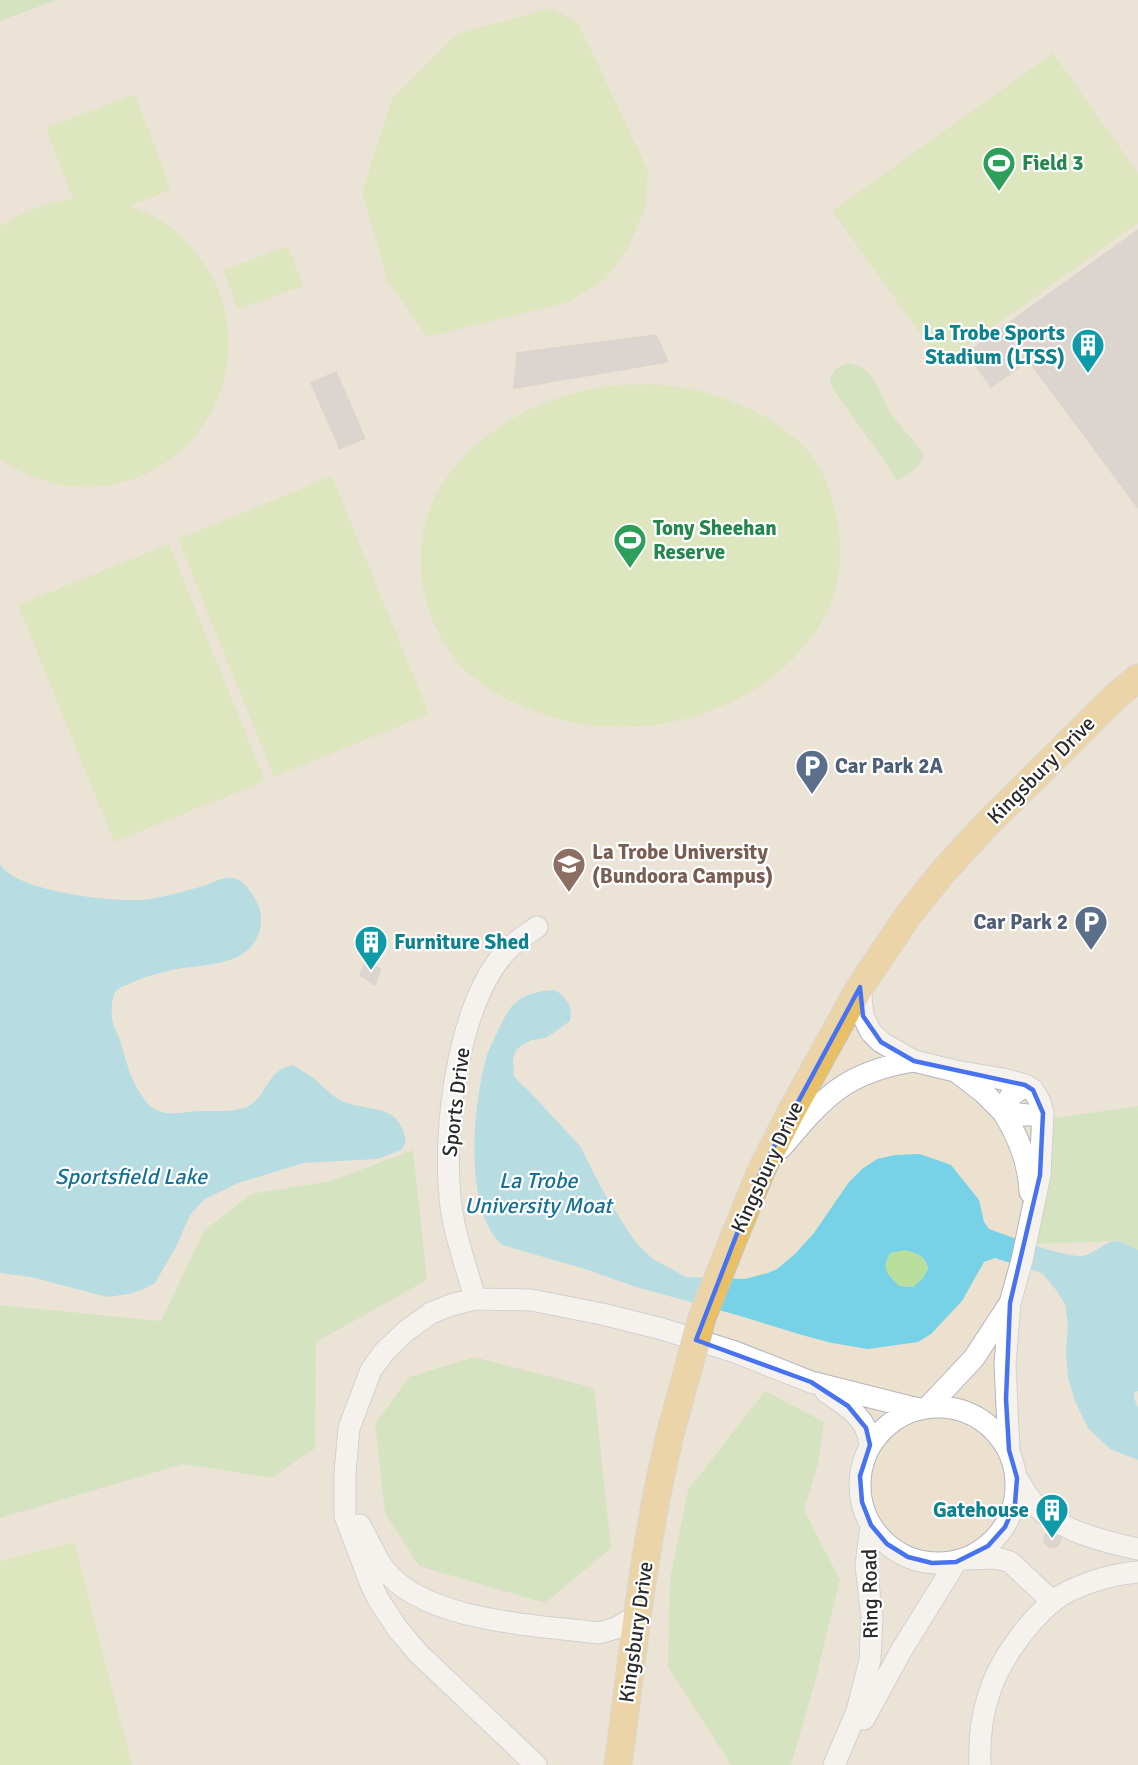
<svg xmlns="http://www.w3.org/2000/svg" width="1138" height="1765" font-family="Signika,sans-serif">
<rect width="100%" height="100%" fill="#ece5de"/>
<!-- education -->
<path fill="#ece0ce" d="M57 0H1138V1765H0V21Z"/>
<!-- green -->
<path fill="#b9df9d" d="M0 0H57L0 21Z
M850 363C880 371 878 397 895 419 900 426 922 449 923 454 923 466 908 475 898 480L895 479 885 461 836 394 830 383C831 370 839 366 850 363Z
M1138 1106V1250L1118 1241 1034 1244 1049 1119Z
M413 1150 427 1280 316 1342 315 1448 272 1478 183 1464 0 1518V1305L161 1321 204 1231 251 1194 331 1181Z
M905 1249C918 1254 926 1256 928 1270L923 1278 913 1287 898 1286C887 1274 881 1269 890 1253Z
M474 1357 594 1388 611 1548 545 1603 419 1566 385 1513 375 1424 409 1377Z
M765 1391 824 1422 818 1464 804 1510 840 1580 814 1686 791 1765H731L668 1667 670 1579 688 1490Z"/>
<!-- pitch -->
<path fill="#cbe69a" d="M550 8 578 22 648 171 645 209 629 246 606 279 569 302 427 337 388 282 362 192 392 99 457 34Z
M1053 53 1138 173V223L942 364 832 211Z
M135 94 171 190 130 206C146 212 161 219 174 230 242 286 247 385 185 447 163 469 134 482 104 486 66 491 31 480 0 459V226C23 211 46 202 73 199L46 128Z
M288 246 303 286 238 309 223 270Z
M655 384C669 386 683 387 697 390 735 399 787 423 811 455 828 477 836 507 839 534 843 564 837 596 822 622 771 707 656 744 562 720 526 711 489 693 461 667 456 661 452 654 447 647 419 606 412 549 432 503 440 484 460 458 476 445 515 410 567 390 619 385 631 384 643 385 655 384Z
M332 476 429 714 274 777 178 539Z
M169 544 265 781 114 842 18 605Z
M74 1542 132 1765H0V1561Z"/>
<!-- water -->
<path fill="#77d2e8" fill-rule="evenodd" d="M0 864C15 892 120 904 150 899 167 896 186 891 203 886 213 883 222 876 233 878 240 879 246 885 250 891 259 903 263 914 260 929 252 966 206 964 177 969 162 972 143 977 129 984 126 985 120 987 117 990 112 995 111 1008 112 1016 112 1023 116 1031 119 1037 125 1057 130 1079 142 1096 159 1122 179 1111 203 1111 216 1111 232 1112 244 1108 267 1101 264 1071 293 1065 301 1070 309 1075 316 1080 324 1087 333 1097 342 1101 371 1113 400 1102 406 1142L401 1150 378 1159 304 1163 238 1183 205 1199 190 1215 177 1245 155 1283 144 1289 129 1294 107 1297 31 1277 0 1273Z
M555 990C567 998 573 1006 570 1021L546 1038 532 1040 522 1045 516 1050 513 1060 514 1076 518 1081 530 1092 580 1146 604 1193 632 1237 641 1248 653 1259 686 1277 745 1279 768 1273 777 1269 795 1254 814 1233 849 1182 862 1169 877 1159 895 1155 920 1154 951 1165 979 1200 984 1222 989 1229C1015 1238 1051 1253 1078 1256 1093 1257 1105 1240 1117 1241 1123 1242 1132 1247 1138 1250V1391L1134 1392V1398L1138 1408V1460L1110 1449 1088 1428 1075 1401 1068 1378 1066 1352 1068 1325 1065 1304 1056 1290 1042 1273 995 1258 984 1262 962 1301 931 1334 918 1342 868 1349 832 1343 802 1335 737 1315 636 1287 585 1269 502 1245C463 1209 473 1106 486 1059 488 1050 493 1041 497 1033 501 1024 506 1013 513 1005 525 993 539 991 555 990ZM905 1250C918 1254 926 1256 928 1269L923 1278 913 1287 899 1286C887 1274 881 1269 890 1253Z"/>
<!-- building -->
<path fill="#c7c2bd" stroke="#c7c0b7" stroke-width="1.5" d="M1138 230V508L1029 361 991 387 967 353Z
M656 335 668 362 514 388 517 353Z
M336 372 365 438 340 449 311 383Z
M366 962 381 969 375 985 360 975Z
M1049 1532 1061 1538 1060 1543 1055 1548 1049 1547 1044 1542V1536Z"/>
<g fill="none" stroke-linecap="round" stroke-linejoin="round">
<defs>
<path id="minor" d="M860 987 863 1016 871 1032 881 1042 914 1061 955 1071 1003 1079 1025 1085 1033 1090 1040 1102 1043 1113 1040 1175 1022 1260 1010 1303 1005 1364 1009 1450
M958 1073 984 1093 1003 1112 1027 1115 1043 1113
M1025 1085 1010 1097 1003 1112C1018 1136 1029 1163 1030 1192
M781 1148C824 1097 845 1072 914 1061
M475 1299C466 1265 453 1232 450 1197 443 1128 458 1001 508 949 516 941 527 934 537 927
M826 1392C847 1406 868 1418 870 1445
M929 1406 974 1358 1008 1306
M860 1485a78 78 0 1 1 156 0a78 78 0 1 1-156 0Z
M1017 1478C1022 1487 1028 1497 1035 1505 1060 1531 1105 1542 1138 1549
M360 1525C368 1539 375 1556 384 1569 425 1622 538 1625 599 1633L616 1628 638 1615
M968 1559 997 1558 1010 1562 1053 1602
M864 1719 901 1651 956 1562
M536 1765 418 1653 397 1628 378 1599 370 1582 345 1516V1473L349 1428 371 1370 385 1351 406 1331 431 1313 451 1305 475 1299 531 1300 602 1314 662 1329 735 1352 811 1382 918 1409
M834 1765 857 1711 870 1660 872 1618 866 1565 871 1525
M980 1765C979 1742 981 1719 988 1697 997 1664 1026 1624 1052 1602 1073 1585 1112 1574 1138 1572"/>
<path id="major" d="M734 1237 762 1169 792 1110 860 987 907 917 942 873 985 826 1114 698 1138 678
M618 1765C633 1653 644 1540 671 1431"/>
</defs>
<!-- minor casing -->
<use href="#minor" stroke="#b1b5bd" stroke-width="23"/>
<!-- major casing -->
<use href="#major" stroke="#c4c4c4" stroke-width="29"/>
<!-- minor -->
<use href="#minor" stroke="#fff" stroke-width="21"/>
<!-- major -->
<use href="#major" stroke="#e9c066" stroke-width="27"/>
<defs>
<path id="major-bridge" d="M671 1431 702 1318 734 1237"/>
</defs>
<!-- major-bridge casing -->
<use href="#major-bridge" stroke="#c4c4c4" stroke-width="29" stroke-linecap="butt"/>
<!-- major-bridge -->
<use href="#major-bridge" stroke="#e9c066" stroke-width="27"/>
</g>
<!-- marked area -->
<path d="M0 0H1138V1765H0ZM860 987 863 1016 881 1042 914 1061 1025 1085 1033 1090 1043 1113 1040 1175 1010 1303 1006 1399 1009 1450 1017 1478 1015 1504 1005 1527 988 1546 956 1562 932 1563 908 1557 887 1544 871 1525 862 1502 860 1476 870 1445 866 1428 848 1406 811 1382 696 1340 762 1169Z" fill="#ece5de" fill-opacity=".55" fill-rule="evenodd"/>
<path fill="none" stroke="#4773f0" stroke-width="4.5" stroke-linejoin="round" d="M860 987 863 1016 881 1042 914 1061 1025 1085 1033 1090 1043 1113 1040 1175 1010 1303 1006 1399 1009 1450 1017 1478 1015 1504 1005 1527 988 1546 956 1562 932 1563 908 1557 887 1544 871 1525 862 1502 860 1476 870 1445 866 1428 848 1406 811 1382 696 1340 762 1169Z"/>
<!-- icons -->
<defs>
<symbol id="stadium-pin" viewBox="-11 -11 22 30"><path d="M0 17L-7.5 6A9.5 9.5 0 1 1 7.5 6Z" fill="#2e9e5b" stroke="#fff"/><path d="M0-5a6.5 5 0 1 0 0 10a6.5 5 0 1 0 0-10ZM-3.5-1.8h7v3.6h-7Z" fill="#fff"/></symbol>
<symbol id="building-pin" viewBox="-11 -11 22 30"><path d="M0 17L-7.5 6A9.5 9.5 0 1 1 7.5 6Z" fill="#0f9aa8" stroke="#fff"/><path d="M-4-6H4V6H1V3H-1V6H-4ZM-2.5-4.3h1.7v1.8h-1.7ZM.8-4.3h1.7v1.8H.8ZM-2.5-1h1.7V.8h-1.7ZM.8-1h1.7V.8H.8Z" fill="#fff"/></symbol>
<symbol id="parking-pin" viewBox="-11 -11 22 30"><path d="M0 17L-7.5 6A9.5 9.5 0 1 1 7.5 6Z" fill="#5c6f8a" stroke="#fff"/><path d="M-3.5-5.5H1a3.5 3.5 0 0 1 0 7H-1V5.5H-3.5ZM-1-3.4V-.6H.8a1.4 1.4 0 0 0 0-2.8Z" fill="#fff"/></symbol>
<symbol id="university-pin" viewBox="-11 -11 22 30"><path d="M0 17L-7.5 6A9.5 9.5 0 1 1 7.5 6Z" fill="#8d6e63" stroke="#fff"/><path d="M0-5L7-2L0 1L-7-2ZM-4 1L0 2.5L4 1V4Q0 6-4 4Z" fill="#fff"/></symbol>
</defs>
<g fill-rule="evenodd">
<use href="#stadium-pin" x="980" y="144" width="38" height="52"/>
<use href="#building-pin" x="1069" y="326" width="38" height="52"/>
<use href="#stadium-pin" x="611" y="521" width="38" height="52"/>
<use href="#parking-pin" x="793" y="747" width="38" height="52"/>
<use href="#university-pin" x="550" y="845" width="38" height="52"/>
<use href="#parking-pin" x="1072" y="903" width="38" height="52"/>
<use href="#building-pin" x="352" y="923" width="38" height="52"/>
<use href="#building-pin" x="1033" y="1491" width="38" height="52"/>
</g>
<g text-anchor="middle" stroke-width="4.5" stroke-linejoin="round" paint-order="stroke">
<!-- leisure labels -->
<g font-size="21" font-weight="bold" fill="#27864d" stroke="#fff" text-anchor="start">
<text x="1022" y="170">Field 3</text>
<text x="653" y="535">Tony Sheehan<tspan x="653" dy="24">Reserve</tspan></text>
</g>
<!-- culture labels -->
<g font-size="21" font-weight="bold" fill="#0d838f" stroke="#fff" text-anchor="end">
<text x="1065" y="340">La Trobe Sports<tspan x="1065" dy="24">Stadium (LTSS)</tspan></text>
<text x="394" y="949" text-anchor="start">Furniture Shed</text>
<text x="1029" y="1517">Gatehouse</text>
</g>
<!-- service labels -->
<g font-size="21" font-weight="bold" fill="#4e5e75" stroke="#fff" text-anchor="start">
<text x="835" y="773">Car Park 2A</text>
<text x="1068" y="929" text-anchor="end">Car Park 2</text>
</g>
<!-- street labels -->
<g font-size="21" fill="#2b2b2b" stroke="#fff">
<text transform="translate(1041 770) rotate(-45)" y="7">Kingsbury Drive</text>
<text transform="translate(456 1102) rotate(-83)" y="7">Sports Drive</text>
<text transform="translate(767 1167) rotate(-65)" y="7">Kingsbury Drive</text>
<text transform="translate(870 1594) rotate(-91)" y="7">Ring Road</text>
<text transform="translate(636 1632) rotate(-82)" y="7">Kingsbury Drive</text>
</g>
<!-- education labels -->
<g font-size="21" font-weight="bold" fill="#785e54" stroke="#fff" text-anchor="start">
<text x="592" y="859">La Trobe University<tspan x="592" dy="24">(Bundoora Campus)</tspan></text>
</g>
<!-- water labels -->
<g font-size="22" font-style="italic" fill="#157294" stroke="#fff">
<text x="131" y="1184">Sportsfield Lake</text>
<text x="538" y="1188">La Trobe<tspan x="538" dy="25">University Moat</tspan></text>
</g>
</g>
</svg>
